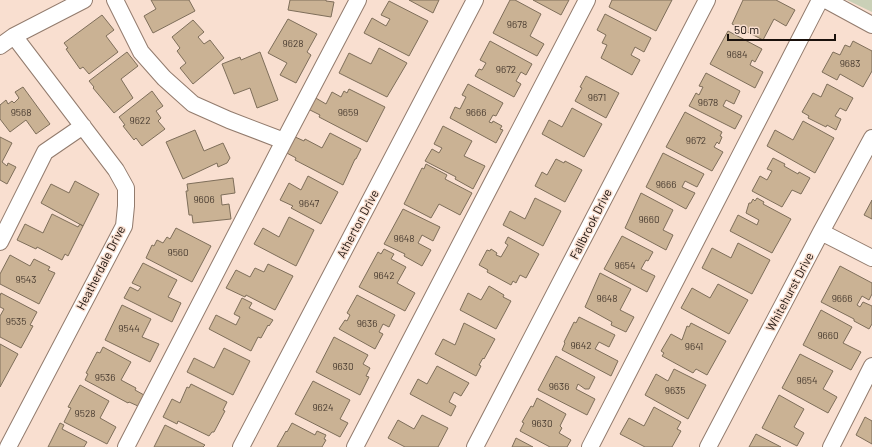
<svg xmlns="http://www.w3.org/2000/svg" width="872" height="447" font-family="Barlow,sans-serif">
<rect width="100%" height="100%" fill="#f9dfd0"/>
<!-- green -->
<path fill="#cad0b7" d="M847 0H872V12Z"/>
<!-- building -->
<path fill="#cab294" stroke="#7e6e5a" d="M151 0H189L195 11 153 33 144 16 156 9Z
M290 0H326V1L334 2 331 17 288 10Z
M409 0H439L433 13Z
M510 0H515L541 14 530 36 544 44 537 56 493 33Z
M533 0H569L561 15Z
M612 0H672L656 31 609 7Z
M743 0H776L795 10 786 26 774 19 763 40 732 24Z
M389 1 428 21 409 56 364 33 372 18 386 26 390 19 381 15Z
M605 14 651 38 644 52 635 47 631 55 640 60 632 75 601 58 607 45 602 43 606 35 597 30Z
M102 15 114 30 106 36 118 52 89 74 83 67 80 69 66 49 68 48 64 43Z
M288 19 317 34 307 52 311 55 296 83 280 75 287 63 268 53Z
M193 20 204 32 198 37 204 44 210 40 224 58 193 84 180 68 186 63 177 51 180 48 172 37Z
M728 31 762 49 755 62 752 60 750 65 763 72 755 88 710 64Z
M490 41 532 64 526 75 521 72 516 81 521 84 514 97 475 76 479 69 482 70 486 63 480 60Z
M853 41 872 51V71L863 87 840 74 837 80 822 72 833 52 840 55 845 45 850 47Z
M379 48 407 63 387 97 339 73 349 53 371 64Z
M127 52 138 66 121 79 133 98 114 113 93 88 94 87 89 81Z
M260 52 278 100 257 108 250 88 234 94 222 64 240 57 241 60Z
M706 73 740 91 734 104 726 100 723 106 742 116 735 129 689 106 696 93 699 95 703 87 699 86Z
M586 76 619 93 606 118 575 101 582 88 580 87Z
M468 84 503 103 496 116 493 115 489 122 492 123 493 121 502 126 500 129 503 130 496 143 450 118 455 107 460 109 466 97 462 95Z
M827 84 853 98 846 111 840 108 835 116 841 119 836 130 827 125 826 127 808 118 809 116 802 112 813 93 821 97Z
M23 87 50 124 36 134 26 120 10 132 0 119V105L6 100 8 104 12 101 14 103 19 98 15 92Z
M349 89 385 107 367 142 319 117 320 115 308 109 314 97 326 104 332 92 341 97 344 91 347 93Z
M152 91 163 106 156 111 161 118 158 121 165 129 142 146 136 138 134 140 123 126 125 125 119 117Z
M572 108 602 124 584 157 542 134 549 120 562 127Z
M685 112 722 132 720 136 722 137 719 144 717 142 714 147 723 152 712 171 666 147Z
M803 121 834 138 815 173 767 146 775 130 793 140Z
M443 126 472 141 464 156 485 166 473 189 455 179 456 177 425 161 432 149 439 153 442 148 434 144Z
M195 130 204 151 223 143 230 158 227 163 218 167 217 163 183 179 166 142Z
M330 133 361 149 356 159H355L343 185 295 160 296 158 285 152 293 136 304 141 305 139 322 148Z
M0 137 12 143 2 162 7 166 8 163 16 167 7 184 0 180Z
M663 153 704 174 697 187 685 181 682 187 695 193 686 209 646 187Z
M773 158 785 164 784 166 798 174 799 172 810 178 801 194 792 190 782 207 752 191 760 176 767 180 772 171 767 169Z
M556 159 564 163 565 161 582 170 565 202 535 186 542 172 547 175Z
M426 164 447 175 445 179 472 193 460 215 439 204 431 218 404 204 422 168 424 169Z
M308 176 338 192 321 224 291 208 293 206 280 200 289 183 301 190Z
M233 178 235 193 221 195 222 205 229 204 231 219 193 223 192 215H189L186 191H188L187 184Z
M75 181 99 194 83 226 41 203 51 184 69 193Z
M641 193 673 210 663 230 673 235 666 250 625 228Z
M535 198 561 211 543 246 503 225 510 211 525 219Z
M757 198 764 202 763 204 791 219 772 253 730 231 738 215 757 225 759 220 746 213 749 203H751L753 199 755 201Z
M872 200V219L864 215Z
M403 209 440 227 433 241 422 235 418 243 431 250 422 266 404 256 405 254 384 244Z
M52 214 78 227 80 224 83 226 68 256 65 254 62 260 37 247 36 249 17 240 25 224 43 233Z
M289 217 314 230 296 266 254 244 263 228 279 237Z
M176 228 211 246 192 282 146 258 152 245 154 246 157 240 163 243 167 237 170 239Z
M622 236 653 252 648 261 646 260 641 269 655 276 647 292 604 269Z
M508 237 539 254 526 278 520 275 516 283 513 281 511 285 487 272 488 270 479 265 487 250 490 251 491 249 497 253 496 255 501 257 508 245 505 243Z
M738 243 770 260 752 294 702 268 712 248 731 258Z
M384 249 394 254 391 259 406 267 397 283 415 293 405 311 359 287 378 252 381 254Z
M10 255 30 266 34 259 50 267 48 270 55 273 39 304 0 284V274Z
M143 263 177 280 168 297 181 303 172 322 124 298 130 287 138 291 141 287 132 283Z
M268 264 293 276 275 310 246 295 245 297 226 288 236 270 250 277 255 268 264 272Z
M840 266 872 283V294L869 300 862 296 857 305 860 307 863 302 872 306V324L869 329 854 321V319L821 302Z
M600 273 631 289 620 310 634 317 626 332 611 325 612 322 585 307Z
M718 284 748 300 729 334 681 308 692 288 710 298Z
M489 286 504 295 503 297 511 301 496 329 460 310 468 293 481 300Z
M1 293 37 312 30 325 33 326 21 348 0 337V316L4 309 0 307V296Z
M357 295 395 315 389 327 383 324 379 332 383 334 375 349 339 329 345 320 347 321 350 315 347 313Z
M242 298 252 303 249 308 273 320 269 326 268 325 261 338 258 337 251 351 209 329 216 315 236 325 240 317 234 314Z
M122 305 151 319 142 337 159 344 150 362 105 340Z
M821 310 852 327 843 343 861 352 851 370 803 345Z
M579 317 615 335 609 347 599 342 595 349 618 361 611 376 562 350 565 343 564 342 574 322 576 323Z
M464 323 495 339 484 359 483 358 479 365 481 366 476 376 435 354 443 339 455 345Z
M691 323 726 341 707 375 696 369 693 373 662 356 664 353 661 351 671 334 682 340 687 326 689 327Z
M334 337 368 355 363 364 370 368 366 376 369 377 360 395 316 372Z
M0 344 18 354 0 387Z
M103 347 131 362 121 380 136 388 135 390 144 395 138 406 129 402 128 403 85 380 88 374 86 373 97 352 100 353Z
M224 348 250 361 233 395 187 372 194 358 214 368Z
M800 354 833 371 823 389 837 397 828 413 782 388Z
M556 356 595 377 589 389H585L578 384 576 389 595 399 587 415 538 390Z
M437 366 469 383 461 396 454 392 449 402 456 406 451 416 410 394 418 379 427 384Z
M674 369 706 385 688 419 645 395 656 374 668 381Z
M313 381 350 400 340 419 348 423 340 437 295 414Z
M191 384 227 402 223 410 225 411 214 432H212L209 436 178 421 177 424 163 417 172 399 180 403 187 387 189 388Z
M80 385 109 401 100 418 116 427 107 444 64 422 71 408 68 407Z
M779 395 804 409 794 427 804 433 797 446 762 428Z
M537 398 566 414 560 426 562 428 559 433 571 440 567 447H550L520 431 524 423 522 422 531 406 533 407Z
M654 407 681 422 677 429 681 431 672 447H645L620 434 629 418 644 426Z
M422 415 448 428 438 447H405L388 438 398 420 414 429Z
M865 417 872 421V444L856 435Z
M60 423 64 425 62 429 87 442 84 447H48Z
M292 423 315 435 317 431 326 435 324 439 326 440 322 447H277L286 431 287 432Z
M165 425 205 445 203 447H154Z
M756 434 781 447H749Z
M516 438 533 447H512Z"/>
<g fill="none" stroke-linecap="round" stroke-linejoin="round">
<defs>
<path id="minor" d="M115 0 141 52 164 78 193 104 229 120 284 141
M826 0 872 25
M0 46 14 36 84 0
M821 232 872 258
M0 242 45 152 83 126
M8 447 124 226 126 206V188L116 170 14 36
M126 447 284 141 358 0
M241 447 475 0
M355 447 587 0
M475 447 707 0
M590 447 820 0
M708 447 821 232 872 138
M831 447 872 366"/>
</defs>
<!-- minor casing -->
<use href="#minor" stroke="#927b6d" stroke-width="18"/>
<!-- minor -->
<use href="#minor" stroke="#fff" stroke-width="16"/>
</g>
<g text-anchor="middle" stroke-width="3" stroke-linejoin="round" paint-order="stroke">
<!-- number labels -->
<g font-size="10" fill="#46392e">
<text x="517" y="28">9678</text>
<text x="293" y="47">9628</text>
<text x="737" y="58">9684</text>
<text x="850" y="67">9683</text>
<text x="506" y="73">9672</text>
<text x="597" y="101">9671</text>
<text x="708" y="106">9678</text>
<text x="21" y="116">9568</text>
<text x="348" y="116">9659</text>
<text x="476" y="116">9666</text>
<text x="140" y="124">9622</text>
<text x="696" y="144">9672</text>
<text x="666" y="188">9666</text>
<text x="204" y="203">9606</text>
<text x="309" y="207">9647</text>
<text x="649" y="223">9660</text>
<text x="404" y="242">9648</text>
<text x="178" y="256">9560</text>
<text x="625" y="269">9654</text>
<text x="384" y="279">9642</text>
<text x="26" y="283">9543</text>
<text x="607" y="302">9648</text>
<text x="842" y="302">9666</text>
<text x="16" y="325">9535</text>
<text x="367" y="327">9636</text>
<text x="129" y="332">9544</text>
<text x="828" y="339">9660</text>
<text x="581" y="349">9642</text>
<text x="694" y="350">9641</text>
<text x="343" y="370">9630</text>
<text x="105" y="381">9536</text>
<text x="807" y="384">9654</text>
<text x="559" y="390">9636</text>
<text x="675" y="394">9635</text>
<text x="323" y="411">9624</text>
<text x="85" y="417">9528</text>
<text x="542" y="427">9630</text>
</g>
<!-- street labels -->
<g font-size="12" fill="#1a110c" stroke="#f9dfd0">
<text transform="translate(358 224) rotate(-62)" y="4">Atherton Drive</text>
<text transform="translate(591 224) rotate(-63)" y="4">Fallbrook Drive</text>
<text transform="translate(101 268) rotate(-63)" y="4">Heatherdale Drive</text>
<text transform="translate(790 292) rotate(-62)" y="4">Whitehurst Drive</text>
</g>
</g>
<!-- scale -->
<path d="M728 34v6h107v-6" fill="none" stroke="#1a110c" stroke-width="2"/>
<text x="734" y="34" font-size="12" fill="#1a110c" stroke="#f9dfd0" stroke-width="3" paint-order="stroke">50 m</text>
</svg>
